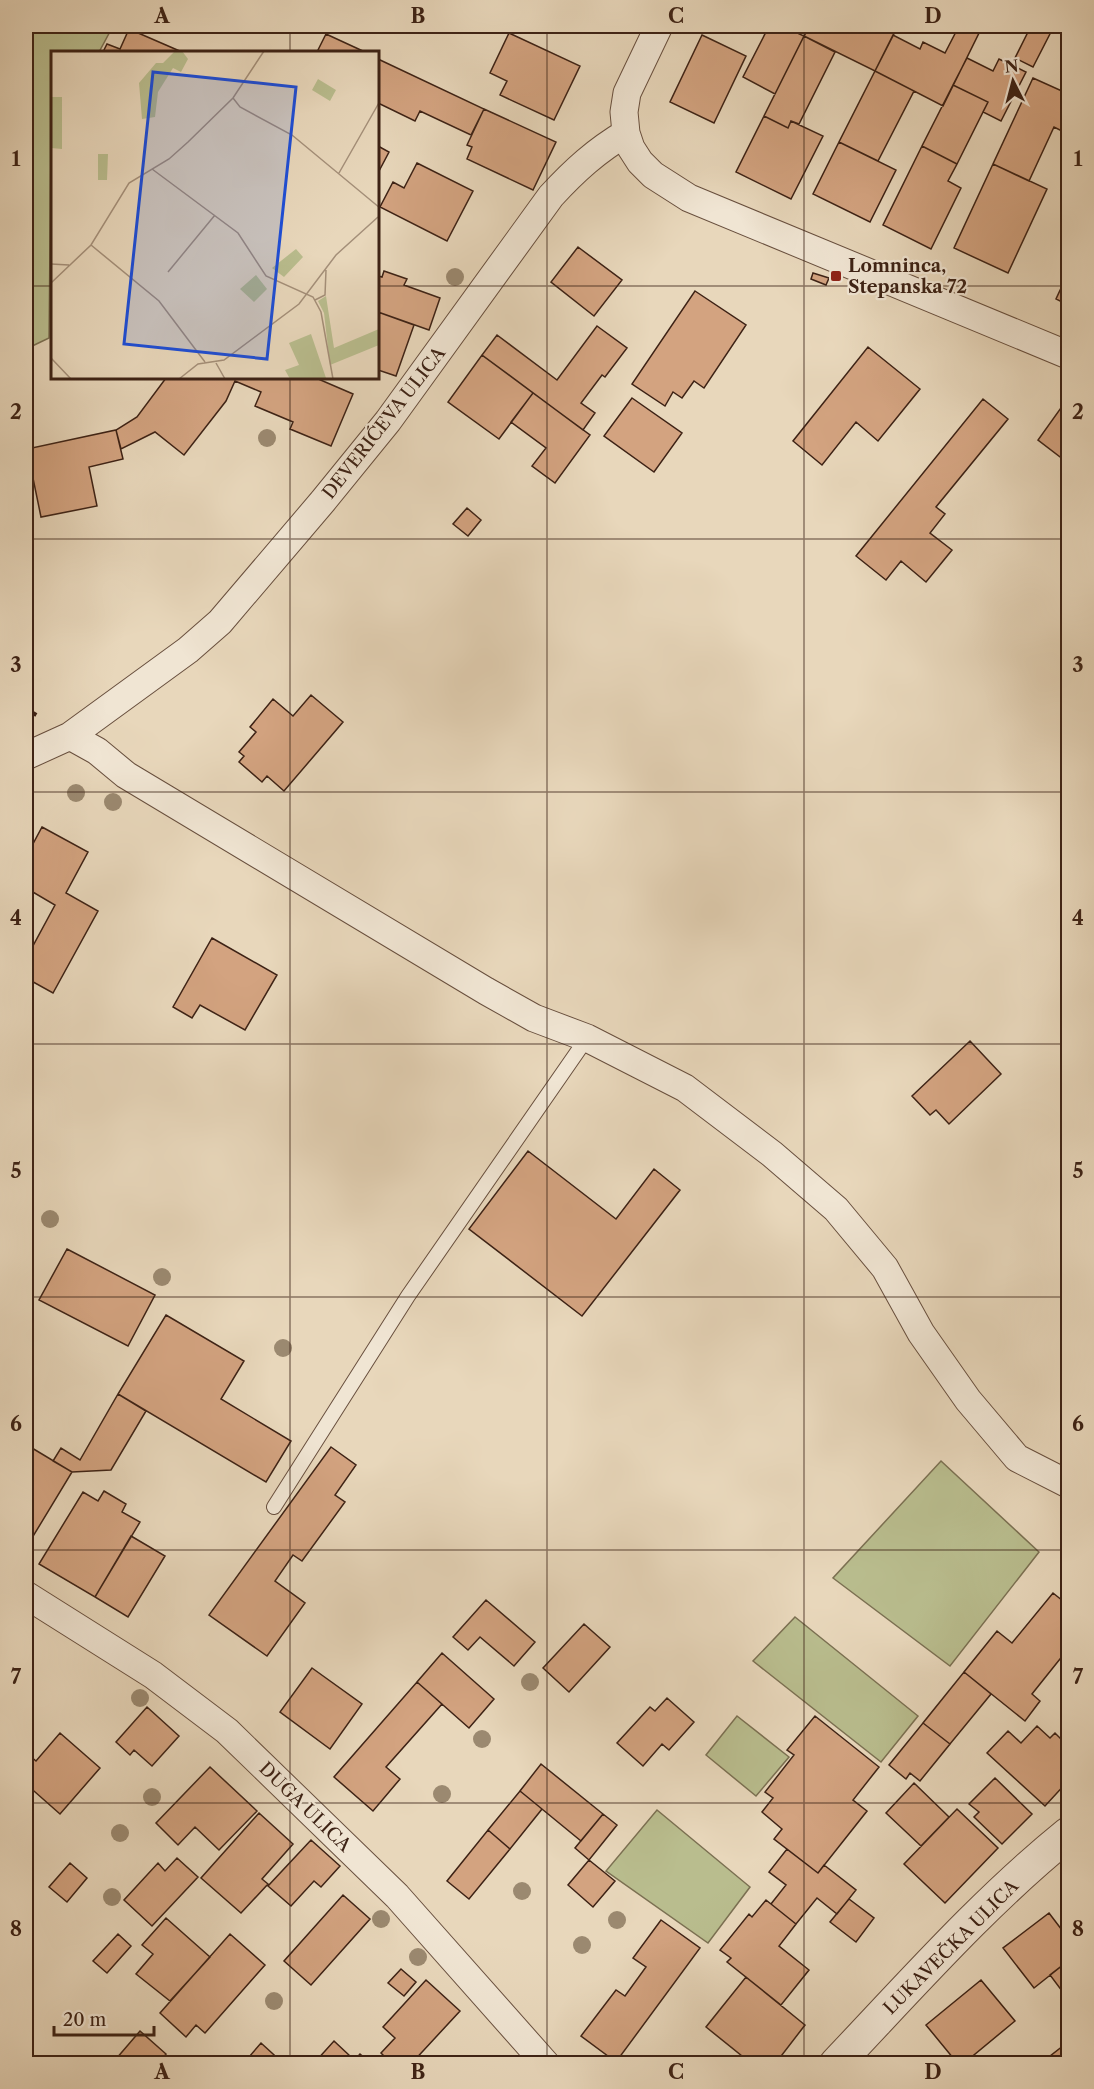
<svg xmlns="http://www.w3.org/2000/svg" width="1094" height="2089" font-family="'Libre Caslon Text',serif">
<rect width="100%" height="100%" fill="#e8d7bb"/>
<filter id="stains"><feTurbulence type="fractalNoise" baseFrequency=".00333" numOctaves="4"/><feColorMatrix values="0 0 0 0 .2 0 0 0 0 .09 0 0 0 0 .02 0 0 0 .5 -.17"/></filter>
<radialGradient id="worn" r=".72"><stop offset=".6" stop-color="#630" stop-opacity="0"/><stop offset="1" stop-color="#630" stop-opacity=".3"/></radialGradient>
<!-- green -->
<path fill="#b9bd8e" stroke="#7b7052" stroke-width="1.5" d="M26 26H113L99 52H52L49 338 26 349Z
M941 1461 1039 1552 950 1666 833 1578Z
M795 1617 918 1716 881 1762 753 1661Z
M737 1716 789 1757 756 1796 706 1755Z
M657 1810 750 1887 708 1943 606 1871Z"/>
<!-- building -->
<path fill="#d3a380" stroke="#3d2215" stroke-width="1.5" d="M574 26H594L590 33Z
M769 26H782L804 36 775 94 743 77Z
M810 26H898L875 71 804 36Z
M959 26H969L980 31 943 106 875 71 893 35 920 49 923 42 945 53Z
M1031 26H1054L1033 67 1015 58Z
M129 29 182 52H103L107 44 120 49Z
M509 33 580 66 554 120 500 95 507 81 490 73Z
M326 34 365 52H317Z
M702 35 746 56 714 123 670 102Z
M804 36 835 52 799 124 791 121 788 128 764 116Z
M967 58 993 71 999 59 1026 72 1001 121 983 112 988 102 953 85Z
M378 59 484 109 471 135 420 111 415 121 378 103Z
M875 71 914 91 878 161 839 142Z
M1033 78 1064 92 1068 83V134L1054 127 1029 181 993 164Z
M953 85 988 102 957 164 922 146Z
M484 109 556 142 533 190 467 159 472 147 467 145Z
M764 116 788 128 791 121 823 136 791 199 736 172Z
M839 142 896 170 870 222 813 194Z
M378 146 389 152 378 173Z
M922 146 957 164 948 181 961 188 931 249 883 225Z
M417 163 473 191 447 241 380 207 393 182 404 188Z
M993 164 1047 189 1008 273 954 248Z
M578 247 622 280 594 316 551 282Z
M384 271 407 279 404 285 440 298 429 330 378 312V276L382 277Z
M813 273 829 278 826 285 811 279Z
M1068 273V305L1056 299Z
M695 291 746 325 704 388 694 381 682 398 673 392 665 406 632 384Z
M378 312 414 325 396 376 378 370Z
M597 326 627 348 605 377 602 375 581 403 595 413 583 430 482 355 497 335 557 380Z
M868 347 920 389 878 441 856 422 822 465 793 441Z
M482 355 533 393 499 439 448 402Z
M166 378H316L353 394 331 446 290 429 293 422 255 406 261 392 235 381 226 401 184 455 155 432 121 449 116 430 137 417Z
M533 393 590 435 555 483 532 466 546 448 511 422Z
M632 398 682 433 654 472 604 436Z
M1068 398V463L1038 440Z
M983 399 1008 419 936 507 945 514 930 533 952 550 926 582 901 561 886 580 856 556Z
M116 430 123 459 89 467 97 506 41 517 27 449Z
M467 508 481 520 468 536 453 524Z
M311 695 343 722 284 791 267 776 262 782 239 762 244 756 239 752 256 732 250 727 273 699 293 716Z
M42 827 88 852 66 893 98 911 53 993 26 978V973L33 960 27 957 55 905 26 888V857Z
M212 938 277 975 245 1030 200 1005 192 1018 173 1007Z
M970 1041 1001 1074 949 1124 936 1110 930 1115 912 1096Z
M528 1151 616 1219 654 1169 680 1190 582 1316 469 1229Z
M67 1249 155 1295 128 1346 39 1300Z
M166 1315 244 1361 221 1399 291 1441 266 1482 118 1394Z
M118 1394 146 1411 111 1470 72 1472 53 1461 61 1448 80 1460Z
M27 1445 72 1472 32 1538 26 1534Z
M331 1447 356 1465 335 1495 345 1502 302 1561 293 1555 275 1581 305 1603 267 1656 209 1615Z
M104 1491 126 1504 122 1512 140 1522 95 1597 39 1564 83 1492 98 1501Z
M131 1536 165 1556 128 1617 95 1597Z
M1053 1593 1068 1605V1649L1032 1694 1040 1701 1025 1721 964 1672 997 1631 1012 1643Z
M486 1600 535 1642 514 1666 480 1637 468 1650 453 1637Z
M584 1624 610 1647 569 1692 543 1668Z
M442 1653 494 1699 469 1728 417 1682Z
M312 1668 362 1704 330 1749 280 1712Z
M964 1672 991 1694 950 1744 923 1723Z
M417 1682 442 1704 386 1767 400 1779 373 1811 334 1777Z
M667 1698 694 1722 669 1750 662 1744 643 1766 617 1743 650 1707 655 1711Z
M147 1707 179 1736 152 1766 134 1750 130 1755 116 1742Z
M815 1716 879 1767 853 1800 867 1811 818 1873 774 1839 782 1829 762 1812 773 1798 765 1792 794 1755 787 1750Z
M923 1723 950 1744 920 1781 910 1773 906 1779 889 1765Z
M1037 1726 1050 1738 1055 1733 1068 1746V1781L1045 1806 987 1753 1008 1731 1021 1743Z
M60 1733 100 1768 60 1814 26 1784V1759L29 1755 36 1761Z
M541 1764 603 1814 581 1841 520 1791Z
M210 1767 257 1811 219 1850 195 1827 178 1845 156 1823Z
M995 1778 1032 1814 1002 1844 974 1817 979 1812 969 1804Z
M914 1783 949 1817 921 1846 886 1813Z
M520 1791 542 1809 510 1849 488 1830Z
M957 1809 998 1848 945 1903 904 1864Z
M259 1813 293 1844 262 1879 268 1884 241 1913 201 1878Z
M603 1814 617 1825 589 1860 575 1848Z
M488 1830 510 1849 469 1899 447 1881Z
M311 1840 340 1866 321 1887 314 1881 291 1906 268 1886Z
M787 1849 818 1873 824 1865 856 1890 837 1914 817 1898 796 1924 771 1904 786 1885 769 1872Z
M177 1858 198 1877 152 1926 124 1900 158 1863 165 1871Z
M589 1860 615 1881 593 1907 568 1885Z
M70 1863 87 1878 67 1902 49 1887Z
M343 1895 370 1919 311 1985 284 1961Z
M849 1899 874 1918 856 1942 830 1922Z
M766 1900 796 1924 779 1946 809 1970 781 2005 727 1962 731 1958 720 1950 749 1914 752 1917Z
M1049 1913 1068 1938V1961L1034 1988 1003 1948Z
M166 1918 210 1957 170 2001 136 1974 153 1954 142 1945Z
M661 1920 700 1948 616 2062 581 2036 616 1990 625 1996 646 1967 633 1958Z
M118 1934 131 1946 107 1973 93 1961Z
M230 1934 265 1965 205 2033 196 2025 186 2037 160 2013Z
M1068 1961V1999L1050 1975Z
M401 1969 416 1982 404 1996 388 1983Z
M746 1977 805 2025 775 2064H752L706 2027Z
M426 1980 460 2011 411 2064H392L381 2053 395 2038 383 2027Z
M981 1980 1015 2021 963 2064H958L926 2025Z
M140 2031 166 2054 158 2064H121L116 2059Z
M334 2041 350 2056 343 2064H319L316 2061Z
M1068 2042V2064H1047L1045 2060Z
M261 2043 284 2064H243Z
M360 2054 372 2064H351Z"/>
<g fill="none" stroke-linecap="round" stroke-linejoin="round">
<defs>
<path id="service" d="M274 1507 408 1296 587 1038"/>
<path id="minor" d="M659 26 627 93 624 112 626 133 631 148 640 162 653 175 689 198 1068 355
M70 736 97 751 126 775 486 991 534 1018 587 1038 685 1088 772 1154 836 1209 885 1268 921 1333 968 1400 1017 1458 1068 1484
M26 756 70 736 188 650 220 622 323 501 388 421 551 196C575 170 596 151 626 133
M26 1595 153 1675 227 1731 397 1896 546 2064"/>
<path id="tertiary" d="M836 2064C911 1985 984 1902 1068 1834"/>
</defs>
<!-- service casing -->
<use href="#service" stroke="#684f3e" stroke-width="16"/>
<!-- minor casing -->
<use href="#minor" stroke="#684f3e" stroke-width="29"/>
<!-- tertiary casing -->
<use href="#tertiary" stroke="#684f3e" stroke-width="35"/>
<!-- path -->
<path stroke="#3d2215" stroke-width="4" stroke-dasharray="4.5 3" stroke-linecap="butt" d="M26 709 38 716"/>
<!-- service -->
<use href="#service" stroke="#f0e5d3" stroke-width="14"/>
<!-- minor -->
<use href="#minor" stroke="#f0e5d3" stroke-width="27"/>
<!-- tertiary -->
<use href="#tertiary" stroke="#f0e5d3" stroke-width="33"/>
</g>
<!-- trees -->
<g fill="#9b8970">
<circle cx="455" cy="277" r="9"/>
<circle cx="267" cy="438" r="9"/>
<circle cx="76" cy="793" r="9"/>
<circle cx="113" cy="802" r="9"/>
<circle cx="50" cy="1219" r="9"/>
<circle cx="162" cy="1277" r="9"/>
<circle cx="283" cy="1348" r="9"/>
<circle cx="530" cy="1682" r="9"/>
<circle cx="140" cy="1698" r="9"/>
<circle cx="482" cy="1739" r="9"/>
<circle cx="442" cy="1794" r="9"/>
<circle cx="152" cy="1797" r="9"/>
<circle cx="120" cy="1833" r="9"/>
<circle cx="522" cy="1891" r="9"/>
<circle cx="112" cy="1897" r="9"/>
<circle cx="381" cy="1919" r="9"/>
<circle cx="617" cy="1920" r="9"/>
<circle cx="582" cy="1945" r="9"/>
<circle cx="418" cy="1957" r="9"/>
<circle cx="274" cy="2001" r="9"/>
</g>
<!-- grid -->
<path fill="none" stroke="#3d2215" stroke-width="1.5" stroke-opacity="0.55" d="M290 26V52M547 26V2064M804 26V2064M26 286H52M378 286H1068M290 378V2064M26 539H1068M26 792H1068M26 1044H1068M26 1297H1068M26 1550H1068M26 1803H1068"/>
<!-- markers -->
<rect fill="#8f2418" stroke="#f0e5d3" stroke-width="2" x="830" y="270" width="12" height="12" rx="3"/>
<g text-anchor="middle" stroke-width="4.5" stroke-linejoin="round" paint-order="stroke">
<!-- poi labels -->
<g font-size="18" font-weight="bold" fill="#3d2215" stroke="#f0e5d3" text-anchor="start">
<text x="848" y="272">Lomninca,<tspan x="848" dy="21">Stepanska 72</tspan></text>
</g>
<!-- street labels -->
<g font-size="18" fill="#3d2215" stroke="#f0e5d3">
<text transform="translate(384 423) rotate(-52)" y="6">DEVERIĆEVA ULICA</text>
<text transform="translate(305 1807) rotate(44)" y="6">DUGA ULICA</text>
<text transform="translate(951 1947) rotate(-45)" y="6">LUKAVEČKA ULICA</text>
</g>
</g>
<!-- overview -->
<g transform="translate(51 51)">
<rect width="328" height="328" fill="#e8d7bb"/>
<path d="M124 0H131L137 8 130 21 122 17 107 41 104 66 91 68 88 32 105 12H112ZM267 28 285 39 279 50 261 39ZM0 46H11V98L0 97ZM47 103H57L56 129H47ZM245 198 252 206 233 226 221 217ZM205 224 216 238 203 251 189 238ZM275 245 283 297 328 278V294L279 314 273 262 267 250ZM260 283 275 327 239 328 234 319 248 314 238 292Z" fill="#b9bd8e"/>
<path fill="none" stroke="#a48f79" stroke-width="1.5" d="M182 47 189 56 241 84 329 157M101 118 187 182 215 225 262 246 270 261 282 328M288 122 329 50M40 194 108 250 154 311M0 213 18 214M117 221 164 164M0 232 40 194 78 132 118 108 137 91 182 47 213 0M264 249 274 244 275 219M0 307 20 328M165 312 174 328M128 328 147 313 173 309 248 253 285 204 327 166"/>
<path fill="#1d4ed8" fill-opacity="0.15" stroke="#1d4ed8" stroke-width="3" d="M102 21 245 36 216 308 73 293Z"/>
<rect width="328" height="328" fill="none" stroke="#3d2215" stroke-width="3"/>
</g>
<!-- margin -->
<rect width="1094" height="2089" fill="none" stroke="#e8d7bb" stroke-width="66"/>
<!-- north arrow -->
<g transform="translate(1013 81) rotate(354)" stroke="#f0e5d3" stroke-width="4.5" paint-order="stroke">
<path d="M0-4.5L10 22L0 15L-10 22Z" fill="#3d2215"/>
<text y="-9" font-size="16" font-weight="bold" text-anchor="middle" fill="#3d2215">N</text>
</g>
<!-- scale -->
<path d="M54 2026v9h100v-9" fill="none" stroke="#3d2215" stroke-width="3"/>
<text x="63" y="2026" font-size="18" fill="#3d2215" stroke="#f0e5d3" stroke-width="4.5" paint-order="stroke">20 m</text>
<rect x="33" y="33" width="1028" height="2023" fill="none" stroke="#3d2215" stroke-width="2"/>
<g font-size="20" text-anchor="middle" font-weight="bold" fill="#3d2215">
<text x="162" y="23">A</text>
<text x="418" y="23">B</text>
<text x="676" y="23">C</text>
<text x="933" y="23">D</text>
<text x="16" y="166">1</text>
<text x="1078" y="166">1</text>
<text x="16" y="419">2</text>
<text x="1078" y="419">2</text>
<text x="16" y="672">3</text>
<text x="1078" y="672">3</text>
<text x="16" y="925">4</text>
<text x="1078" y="925">4</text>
<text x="16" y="1178">5</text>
<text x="1078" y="1178">5</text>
<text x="16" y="1431">6</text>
<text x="1078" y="1431">6</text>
<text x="16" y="1684">7</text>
<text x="1078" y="1684">7</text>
<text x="16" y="1936">8</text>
<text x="1078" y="1936">8</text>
<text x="162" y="2079">A</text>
<text x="418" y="2079">B</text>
<text x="676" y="2079">C</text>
<text x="933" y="2079">D</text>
</g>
<rect width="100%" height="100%" filter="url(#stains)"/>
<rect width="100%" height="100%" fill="url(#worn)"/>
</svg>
